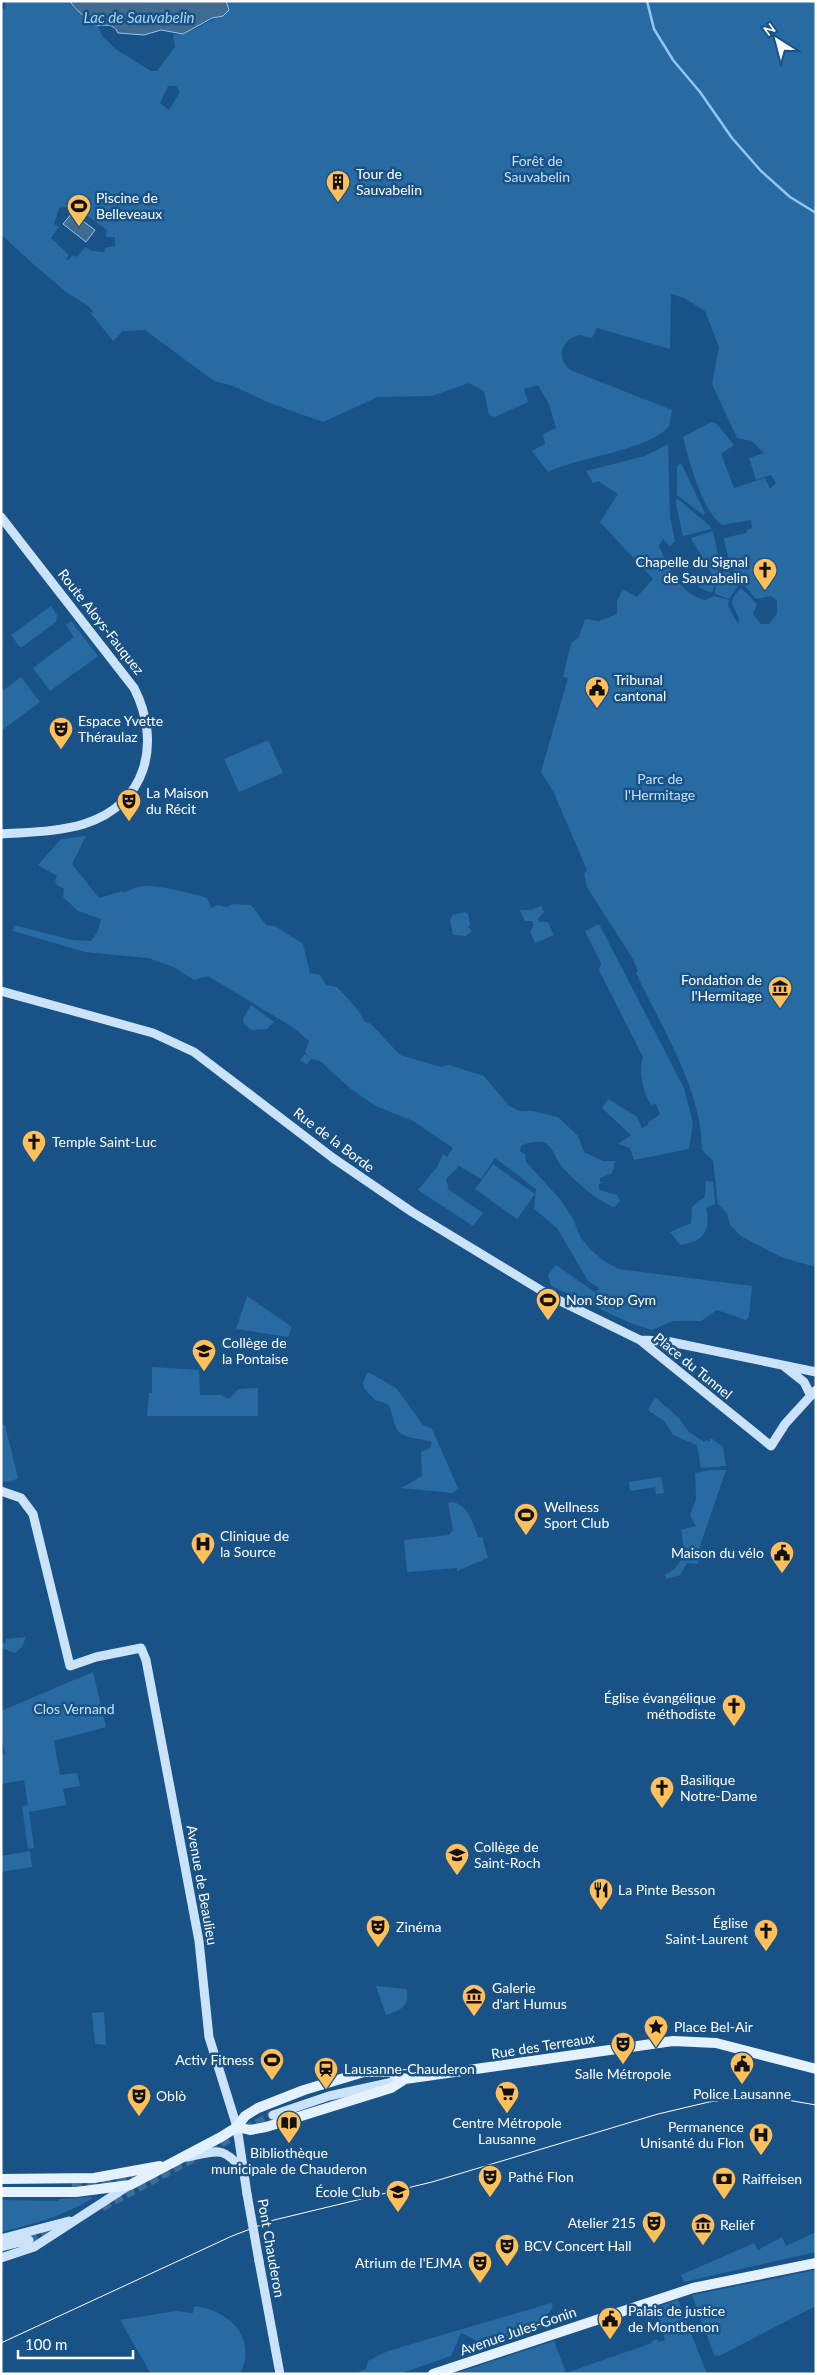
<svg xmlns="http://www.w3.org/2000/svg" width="817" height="2375" font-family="Lato,sans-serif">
<rect width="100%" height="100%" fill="#195286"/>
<!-- green -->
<path fill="#286ba3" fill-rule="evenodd" d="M6 1H70L74 8 98 26 102 36 117 50 151 71H157L175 47 173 34C190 37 207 19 223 16L228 6 226 1H816V1267L783 1258 742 1237 730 1225 727 1213 718 1204 713 1161 702 1150C702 1089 661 1027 636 973L638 971 633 959 587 887 584 874 587 870 553 791 541 772 568 678 563 677 571 643 579 637 585 619 599 621 617 614V601L623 589 637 597 653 579 600 522 618 494 598 481 593 483 586 471 645 456 668 444 670 517 675 541 670 546 663 539 659 546C669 568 680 594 705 600L714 596 729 600 728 606 738 624 739 619 732 603 734 596 741 588 757 604 753 614 761 624H769L777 614V601L771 596 756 599C737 576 729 569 724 538L746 533 748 529 752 528 751 520 722 525C702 511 689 461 683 437L711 422 717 424 734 445 721 454 734 488 765 478 770 489 776 483 771 475 756 480 749 458 764 453 752 441 737 438 712 384 719 347 705 311 684 298 671 294 670 349 597 328 592 338 579 335C562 339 555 357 570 370L672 410 669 426C648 451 580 456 548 472L532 451 545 444 543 434 556 428 549 404 538 385 524 389 528 402 495 417 489 415 484 391 469 383 432 396 378 397 323 422 270 403 233 386 214 381 145 330 123 331 113 341 90 312 94 313C89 304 75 298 66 292 44 273 22 255 1 234V6L5 10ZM168 86H176L180 92 169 110 160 103ZM74 206 107 230 106 237H115V246L105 248 104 252 92 251 85 247 77 257 73 255 68 260 66 259 69 255 51 238 59 227 54 224 59 208Z
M681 463 705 513 703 515 677 495V467Z
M678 499 711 527V529L683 536 676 504V500Z
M713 531 720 565C714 574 718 586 711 593L698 587 713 576 691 538Z
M729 572 739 584 729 599 715 594 717 578 721 573Z
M51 606 57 615 56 622 22 647H20L11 635Z
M71 621 98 656 50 691 33 668 74 637 66 625Z
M21 677 40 702 1 731V692Z
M268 740 283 773 239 792 224 759Z
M86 836 72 864 99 898 122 891 123 893C128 891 133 888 138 887 151 883 191 893 207 898L211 908 218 905 226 907 233 904 251 905 266 925 275 926 303 944 310 973 320 975 326 985 337 987 358 1010 365 1022 371 1024 400 1055 441 1067 449 1065 484 1076 509 1106 520 1111H533L558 1117 578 1136 584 1152 603 1161H615L612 1173 600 1178V1182H603L599 1184V1190L617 1195 620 1201 614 1207C596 1200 577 1183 564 1169 556 1162 554 1146 543 1142 537 1141 525 1143 521 1146L520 1151 525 1154 526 1162 559 1198 572 1217 581 1238 591 1250 603 1260 618 1269 752 1286 749 1317 746 1320 717 1310 701 1321H673L652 1330 628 1322 551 1286 548 1275 556 1265 596 1293 599 1288 588 1281 557 1228 534 1209 536 1189 495 1158 481 1179 459 1166 446 1179 449 1190 483 1213 473 1226 418 1190 437 1167 443 1154 447 1157 453 1148 413 1121 376 1106 351 1089 320 1061 311 1059 307 1065 300 1060 305 1054 309 1057 305 1052 309 1041 294 1028 208 976 194 980 176 968 148 958 85 952 13 931 14 925 72 940 91 941 98 931 101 919 78 911 63 897 64 889 57 885 55 881 57 876 38 865 61 839Z
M541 906 544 912 538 919 540 922H548L554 935 535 943 530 931 534 925 532 921H525L520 910H531Z
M465 912 468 914 470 925 468 927 472 931 466 936 453 935 450 920 453 915Z
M599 924 684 1088 693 1123 689 1149 634 1160 630 1148 618 1144 631 1135 602 1108 608 1099 636 1116 642 1128 647 1126 649 1122 660 1114 656 1104 651 1105C643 1091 638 1073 643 1057L599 970 601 963 585 931Z
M251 1005 274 1022 267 1029 252 1030 244 1024 243 1019Z
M493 1164 535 1194 517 1219 475 1189Z
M706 1181 713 1182 715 1204 706 1208C712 1231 702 1242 680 1245L670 1232 691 1223 692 1207 705 1196Z
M247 1296 292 1327 288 1337 236 1329Z
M152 1367 199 1370 200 1395H221L229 1399 238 1389 258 1388V1416H147L149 1393H152Z
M368 1372 396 1388 423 1425 432 1429 458 1488 453 1493 401 1488 422 1476 421 1452 430 1448 432 1442C422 1438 400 1439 396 1428 393 1420 392 1412 388 1404L375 1400 364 1388 363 1382Z
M655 1397 679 1418 688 1431 704 1442 706 1440 709 1442 711 1438 723 1447 726 1466 701 1468 697 1445 673 1435 664 1421 648 1410Z
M1 1425H5L18 1478 10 1482 1 1481Z
M712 1470H726L699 1549 698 1564 687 1563 680 1575 666 1579 665 1575C685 1565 685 1549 681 1530L696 1526 690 1515 696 1499 695 1473Z
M661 1477 664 1493 656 1494 655 1487 630 1491 629 1482Z
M453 1502C468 1505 473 1523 478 1537H482L488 1558 457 1571V1568L407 1572 404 1540 449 1535 453 1530 448 1503Z
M26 1637 22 1647 15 1653 1 1648V1644L6 1643V1639Z
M93 1672 106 1727 54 1741 60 1775 77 1773 80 1786 63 1789 66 1805 29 1812 34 1848 28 1849 22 1806 28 1805 24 1780 1 1784V1755L5 1754 1 1735V1711Z
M30 1851 32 1867 1 1872V1856Z
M376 1986 406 1989C411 2006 401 2010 386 2015Z
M104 2012 106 2045 95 2044 92 2013Z
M91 2197 93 2198C64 2216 34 2224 1 2232V2200L58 2201 59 2199Z
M816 2232V2252L684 2282 681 2275 754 2243 758 2250 782 2237 786 2246Z
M816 2270V2306L719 2356 714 2355 692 2295Z
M678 2300 707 2374H454L554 2341 566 2373 652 2343V2341L657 2339 658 2342 665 2340 655 2308Z
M551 2303 553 2306C543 2326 506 2350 482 2343 475 2341 468 2336 461 2333L451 2356 399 2374H355L366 2369 368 2361 388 2351Z
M194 2306C229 2310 258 2338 240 2374H151L120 2320 176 2311 193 2313Z"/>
<!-- water -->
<path fill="#416c91" stroke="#91c6ef" d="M70 1H226L229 10 223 16 212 18 183 34 161 30 144 35 118 33C112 21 104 27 95 25 87 18 75 10 70 1Z
M72 213 95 230 86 242 63 224Z"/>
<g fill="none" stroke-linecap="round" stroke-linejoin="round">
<!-- stream -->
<path stroke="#91c6ef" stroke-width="2.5" d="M647 1 654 29 673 60 700 92 732 138 761 171 790 197 816 213"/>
<!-- secondary-tunnel -->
<path stroke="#3c6c98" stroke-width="9" stroke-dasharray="9 4.5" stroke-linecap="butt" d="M102 2207 273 2115
M29 2240 61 2226"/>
<!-- primary-tunnel -->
<path stroke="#3c6c98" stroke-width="10" stroke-dasharray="10 5" stroke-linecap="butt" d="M72 2186 108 2183 168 2172"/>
<!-- secondary -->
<path stroke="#cbe3f9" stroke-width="9" d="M1 517 134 688C162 743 147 804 84 824 58 832 28 832 1 834
M1 991 153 1033 194 1052 333 1158 412 1212 552 1297 640 1340 771 1446 785 1424 816 1390
M640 1340 666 1341 816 1372
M785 1367 804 1382 810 1394
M1 1491 21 1498 33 1514 70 1666 96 1657 141 1648 146 1660 199 1941 209 2037 237 2127 247 2194
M273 2115 329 2096 402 2080
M187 2157C217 2151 222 2145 243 2170
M1 2239 69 2221
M1 2247 29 2240
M1 2258 34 2247 128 2186
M259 2261 280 2374"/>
<!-- primary -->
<path stroke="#e4f1ff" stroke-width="10" d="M237 2127 250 2130 266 2127 391 2088 405 2079 673 2041 716 2043 816 2069
M1 2179 94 2178 160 2166
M1 2192H76L130 2185 221 2137 237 2127 245 2116 258 2108 304 2090 364 2072H390L405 2079
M433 2374 693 2288 816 2263"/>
<!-- tram -->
<path stroke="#fff" stroke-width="1" d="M1 2343 232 2236 274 2220 432 2182 658 2114 709 2102 744 2097H770L816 2105"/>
<!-- secondary-bridge -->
<path stroke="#cbe3f9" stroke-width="9" d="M247 2194 259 2261"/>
</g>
<!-- icons -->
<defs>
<symbol id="building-pin" viewBox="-11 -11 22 30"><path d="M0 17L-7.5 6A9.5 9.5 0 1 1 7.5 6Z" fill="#ffc05a" stroke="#195286"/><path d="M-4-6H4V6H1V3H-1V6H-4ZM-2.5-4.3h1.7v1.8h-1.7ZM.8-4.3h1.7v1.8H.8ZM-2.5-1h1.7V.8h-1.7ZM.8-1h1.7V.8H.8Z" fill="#111"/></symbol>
<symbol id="stadium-pin" viewBox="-11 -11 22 30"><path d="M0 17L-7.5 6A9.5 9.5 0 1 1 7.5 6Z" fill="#ffc05a" stroke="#195286"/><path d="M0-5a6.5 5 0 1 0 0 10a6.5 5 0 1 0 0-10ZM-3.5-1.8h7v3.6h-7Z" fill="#111"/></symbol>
<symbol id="church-pin" viewBox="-11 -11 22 30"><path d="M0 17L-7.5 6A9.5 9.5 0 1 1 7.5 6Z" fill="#ffc05a" stroke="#195286"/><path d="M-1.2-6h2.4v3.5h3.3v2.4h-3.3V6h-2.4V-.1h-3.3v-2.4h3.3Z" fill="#111"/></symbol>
<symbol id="civic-pin" viewBox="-11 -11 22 30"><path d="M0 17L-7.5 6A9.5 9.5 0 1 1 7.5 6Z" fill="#ffc05a" stroke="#195286"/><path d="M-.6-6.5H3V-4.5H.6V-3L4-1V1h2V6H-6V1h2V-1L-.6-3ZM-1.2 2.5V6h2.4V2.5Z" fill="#111"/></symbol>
<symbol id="theatre-pin" viewBox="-11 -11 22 30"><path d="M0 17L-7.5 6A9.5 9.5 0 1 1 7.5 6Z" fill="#ffc05a" stroke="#195286"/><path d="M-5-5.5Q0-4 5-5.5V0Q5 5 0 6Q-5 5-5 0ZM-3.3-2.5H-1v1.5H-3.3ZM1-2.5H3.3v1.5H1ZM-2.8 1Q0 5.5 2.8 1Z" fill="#111"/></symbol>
<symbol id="museum-pin" viewBox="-11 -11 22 30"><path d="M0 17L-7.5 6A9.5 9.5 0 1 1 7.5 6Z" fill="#ffc05a" stroke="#195286"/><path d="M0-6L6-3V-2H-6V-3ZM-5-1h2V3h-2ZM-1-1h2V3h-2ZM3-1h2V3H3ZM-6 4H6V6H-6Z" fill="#111"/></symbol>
<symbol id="school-pin" viewBox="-11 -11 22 30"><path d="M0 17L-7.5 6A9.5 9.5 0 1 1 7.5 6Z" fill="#ffc05a" stroke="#195286"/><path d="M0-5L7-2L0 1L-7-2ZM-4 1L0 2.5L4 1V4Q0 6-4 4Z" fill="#111"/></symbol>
<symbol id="hospital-pin" viewBox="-11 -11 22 30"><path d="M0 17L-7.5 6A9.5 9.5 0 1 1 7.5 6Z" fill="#ffc05a" stroke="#195286"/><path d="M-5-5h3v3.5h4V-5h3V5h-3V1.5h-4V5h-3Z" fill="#111"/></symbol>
<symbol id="restaurant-pin" viewBox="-11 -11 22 30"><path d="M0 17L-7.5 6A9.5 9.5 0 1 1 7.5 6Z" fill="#ffc05a" stroke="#195286"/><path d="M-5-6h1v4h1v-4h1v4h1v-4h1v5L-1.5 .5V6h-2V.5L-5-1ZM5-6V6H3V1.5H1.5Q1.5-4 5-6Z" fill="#111"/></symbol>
<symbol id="sight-pin" viewBox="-11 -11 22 30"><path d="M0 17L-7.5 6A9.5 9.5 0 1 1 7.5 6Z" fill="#ffc05a" stroke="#195286"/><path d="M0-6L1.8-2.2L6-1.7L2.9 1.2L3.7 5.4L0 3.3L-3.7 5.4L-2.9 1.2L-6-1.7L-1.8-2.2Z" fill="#111"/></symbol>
<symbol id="station-pin" viewBox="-11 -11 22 30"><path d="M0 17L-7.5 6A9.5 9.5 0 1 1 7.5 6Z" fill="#ffc05a" stroke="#195286"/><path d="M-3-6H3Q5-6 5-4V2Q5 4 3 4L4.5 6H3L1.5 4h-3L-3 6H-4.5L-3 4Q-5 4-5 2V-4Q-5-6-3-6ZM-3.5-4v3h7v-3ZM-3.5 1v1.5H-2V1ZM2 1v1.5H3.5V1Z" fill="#111"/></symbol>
<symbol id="supermarket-pin" viewBox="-11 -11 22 30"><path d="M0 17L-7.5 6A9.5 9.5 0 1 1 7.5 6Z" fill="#ffc05a" stroke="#195286"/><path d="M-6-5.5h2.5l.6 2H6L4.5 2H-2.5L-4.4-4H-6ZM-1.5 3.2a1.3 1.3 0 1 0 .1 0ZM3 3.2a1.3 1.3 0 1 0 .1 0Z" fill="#111"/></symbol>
<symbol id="library-pin" viewBox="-11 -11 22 30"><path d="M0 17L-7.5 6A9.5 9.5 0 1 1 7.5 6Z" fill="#ffc05a" stroke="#195286"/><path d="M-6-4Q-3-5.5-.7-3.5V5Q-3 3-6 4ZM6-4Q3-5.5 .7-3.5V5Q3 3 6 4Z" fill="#111"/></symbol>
<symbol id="bank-pin" viewBox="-11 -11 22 30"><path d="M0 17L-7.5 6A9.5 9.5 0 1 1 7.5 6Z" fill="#ffc05a" stroke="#195286"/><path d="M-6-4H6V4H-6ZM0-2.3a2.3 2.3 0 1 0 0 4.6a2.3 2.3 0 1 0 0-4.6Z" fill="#111"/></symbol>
<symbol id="university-pin" viewBox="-11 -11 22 30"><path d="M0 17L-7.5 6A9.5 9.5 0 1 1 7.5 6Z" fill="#ffc05a" stroke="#195286"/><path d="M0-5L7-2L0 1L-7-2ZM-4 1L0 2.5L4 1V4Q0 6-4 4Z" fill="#111"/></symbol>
</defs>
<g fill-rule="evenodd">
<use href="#building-pin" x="324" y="168" width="28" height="38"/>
<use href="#stadium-pin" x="65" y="192" width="28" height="38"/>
<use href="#church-pin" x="751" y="556" width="28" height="38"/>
<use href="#civic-pin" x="583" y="674" width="28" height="38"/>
<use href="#theatre-pin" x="47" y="715" width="28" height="38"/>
<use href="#theatre-pin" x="115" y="787" width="28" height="38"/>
<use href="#museum-pin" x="766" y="974" width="28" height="38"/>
<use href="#church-pin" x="20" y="1128" width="28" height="38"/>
<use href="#stadium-pin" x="534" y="1286" width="28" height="38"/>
<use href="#school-pin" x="190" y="1337" width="28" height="38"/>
<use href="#stadium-pin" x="512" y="1501" width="28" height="38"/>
<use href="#hospital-pin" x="189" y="1530" width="28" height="38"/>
<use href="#civic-pin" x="768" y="1539" width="28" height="38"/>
<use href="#church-pin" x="720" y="1692" width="28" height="38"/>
<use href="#church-pin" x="648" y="1774" width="28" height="38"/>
<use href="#school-pin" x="443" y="1841" width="28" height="38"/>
<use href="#restaurant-pin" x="587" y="1876" width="28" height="38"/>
<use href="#theatre-pin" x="364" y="1913" width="28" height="38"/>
<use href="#church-pin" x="752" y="1917" width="28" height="38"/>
<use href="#museum-pin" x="460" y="1982" width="28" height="38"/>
<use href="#sight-pin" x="642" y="2013" width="28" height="38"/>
<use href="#theatre-pin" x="609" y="2030" width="28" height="38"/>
<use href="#stadium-pin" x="258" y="2046" width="28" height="38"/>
<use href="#civic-pin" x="728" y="2050" width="28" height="38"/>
<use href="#station-pin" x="312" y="2055" width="28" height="38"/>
<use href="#supermarket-pin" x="493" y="2079" width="28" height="38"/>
<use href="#theatre-pin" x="125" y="2082" width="28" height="38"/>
<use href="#library-pin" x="275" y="2109" width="28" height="38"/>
<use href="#hospital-pin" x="747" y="2121" width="28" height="38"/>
<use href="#theatre-pin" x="476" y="2163" width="28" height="38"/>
<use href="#bank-pin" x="710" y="2165" width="28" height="38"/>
<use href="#university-pin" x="384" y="2178" width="28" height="38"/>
<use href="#theatre-pin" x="640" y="2209" width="28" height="38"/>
<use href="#museum-pin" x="689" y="2211" width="28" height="38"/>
<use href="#theatre-pin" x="493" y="2232" width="28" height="38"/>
<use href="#theatre-pin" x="466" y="2249" width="28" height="38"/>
<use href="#civic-pin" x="596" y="2305" width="28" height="38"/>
</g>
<g text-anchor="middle" stroke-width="5" stroke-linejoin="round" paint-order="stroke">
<!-- park labels -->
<g font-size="14" fill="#c4e1f9" stroke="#195286">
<text x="537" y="166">Forêt de<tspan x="537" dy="16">Sauvabelin</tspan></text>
<text x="660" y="784">Parc de<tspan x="660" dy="16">l'Hermitage</tspan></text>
<text x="74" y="1714">Clos Vernand</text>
</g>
<!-- poi labels -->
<g font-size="14" fill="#fff" stroke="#195286" text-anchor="start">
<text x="356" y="179">Tour de<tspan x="356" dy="16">Sauvabelin</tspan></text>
<text x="96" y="203">Piscine de<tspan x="96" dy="16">Belleveaux</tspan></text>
<text x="748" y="567" text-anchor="end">Chapelle du Signal<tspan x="748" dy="16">de Sauvabelin</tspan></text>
<text x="614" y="685">Tribunal<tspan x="614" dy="16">cantonal</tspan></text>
<text x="78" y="726">Espace Yvette<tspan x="78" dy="16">Théraulaz</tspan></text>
<text x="146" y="798">La Maison<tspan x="146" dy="16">du Récit</tspan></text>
<text x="762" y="985" text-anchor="end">Fondation de<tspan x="762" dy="16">l'Hermitage</tspan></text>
<text x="52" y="1147">Temple Saint-Luc</text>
<text x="566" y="1305">Non Stop Gym</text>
<text x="222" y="1348">Collège de<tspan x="222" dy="16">la Pontaise</tspan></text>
<text x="544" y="1512">Wellness<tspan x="544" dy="16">Sport Club</tspan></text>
<text x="220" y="1541">Clinique de<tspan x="220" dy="16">la Source</tspan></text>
<text x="764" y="1558" text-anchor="end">Maison du vélo</text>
<text x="716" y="1703" text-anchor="end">Église évangélique<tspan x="716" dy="16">méthodiste</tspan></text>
<text x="680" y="1785">Basilique<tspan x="680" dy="16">Notre-Dame</tspan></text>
<text x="474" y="1852">Collège de<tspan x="474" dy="16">Saint-Roch</tspan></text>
<text x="618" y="1895">La Pinte Besson</text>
<text x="748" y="1928" text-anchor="end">Église<tspan x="748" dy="16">Saint-Laurent</tspan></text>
<text x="396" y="1932">Zinéma</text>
<text x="492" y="1993">Galerie<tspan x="492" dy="16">d'art Humus</tspan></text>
<text x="674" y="2032">Place Bel-Air</text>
<text x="254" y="2065" text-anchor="end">Activ Fitness</text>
<text x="344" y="2074">Lausanne-Chauderon</text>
<text x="623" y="2079" text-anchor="middle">Salle Métropole</text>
<text x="742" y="2099" text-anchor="middle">Police Lausanne</text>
<text x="156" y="2101">Oblò</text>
<text x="507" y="2128" text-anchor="middle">Centre Métropole<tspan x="507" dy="16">Lausanne</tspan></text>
<text x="744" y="2132" text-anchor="end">Permanence<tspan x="744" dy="16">Unisanté du Flon</tspan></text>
<text x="289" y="2158" text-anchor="middle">Bibliothèque<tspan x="289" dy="16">municipale de Chauderon</tspan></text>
<text x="508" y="2182">Pathé Flon</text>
<text x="742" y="2184">Raiffeisen</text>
<text x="380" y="2197" text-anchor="end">École Club</text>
<text x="636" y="2228" text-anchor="end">Atelier 215</text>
<text x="720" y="2230">Relief</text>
<text x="524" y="2251">BCV Concert Hall</text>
<text x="462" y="2268" text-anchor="end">Atrium de l'EJMA</text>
<text x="628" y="2316">Palais de justice<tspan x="628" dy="16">de Montbenon</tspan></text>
</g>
<!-- street labels -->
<g font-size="14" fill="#fff" stroke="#195286">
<text transform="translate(101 622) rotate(52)" y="5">Route Aloys-Fauquez</text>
<text transform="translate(334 1140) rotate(37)" y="5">Rue de la Borde</text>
<text transform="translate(693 1366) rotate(39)" y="5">Place du Tunnel</text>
<text transform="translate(202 1885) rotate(80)" y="5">Avenue de Beaulieu</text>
<text transform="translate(543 2046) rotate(-9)" y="5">Rue des Terreaux</text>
<text transform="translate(271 2248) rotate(80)" y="5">Pont Chauderon</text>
<text transform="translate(518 2331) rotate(-19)" y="5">Avenue Jules-Gonin</text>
</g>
<!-- water labels -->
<g font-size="15" font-style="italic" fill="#aad3f4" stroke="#195286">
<text x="139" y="23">Lac de Sauvabelin</text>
</g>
</g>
<!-- border -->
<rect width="817" height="2375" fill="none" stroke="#ffffff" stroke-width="5"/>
<!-- north arrow -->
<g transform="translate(777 40) rotate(324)" stroke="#195286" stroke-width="4" paint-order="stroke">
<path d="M0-4L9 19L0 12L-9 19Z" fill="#ffffff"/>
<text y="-8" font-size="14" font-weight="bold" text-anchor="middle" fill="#ffffff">N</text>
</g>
<!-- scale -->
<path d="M18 2350v8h115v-8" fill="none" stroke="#ffffff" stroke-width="2.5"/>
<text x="25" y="2350" font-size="15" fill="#ffffff" stroke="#195286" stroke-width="4" paint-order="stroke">100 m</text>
</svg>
